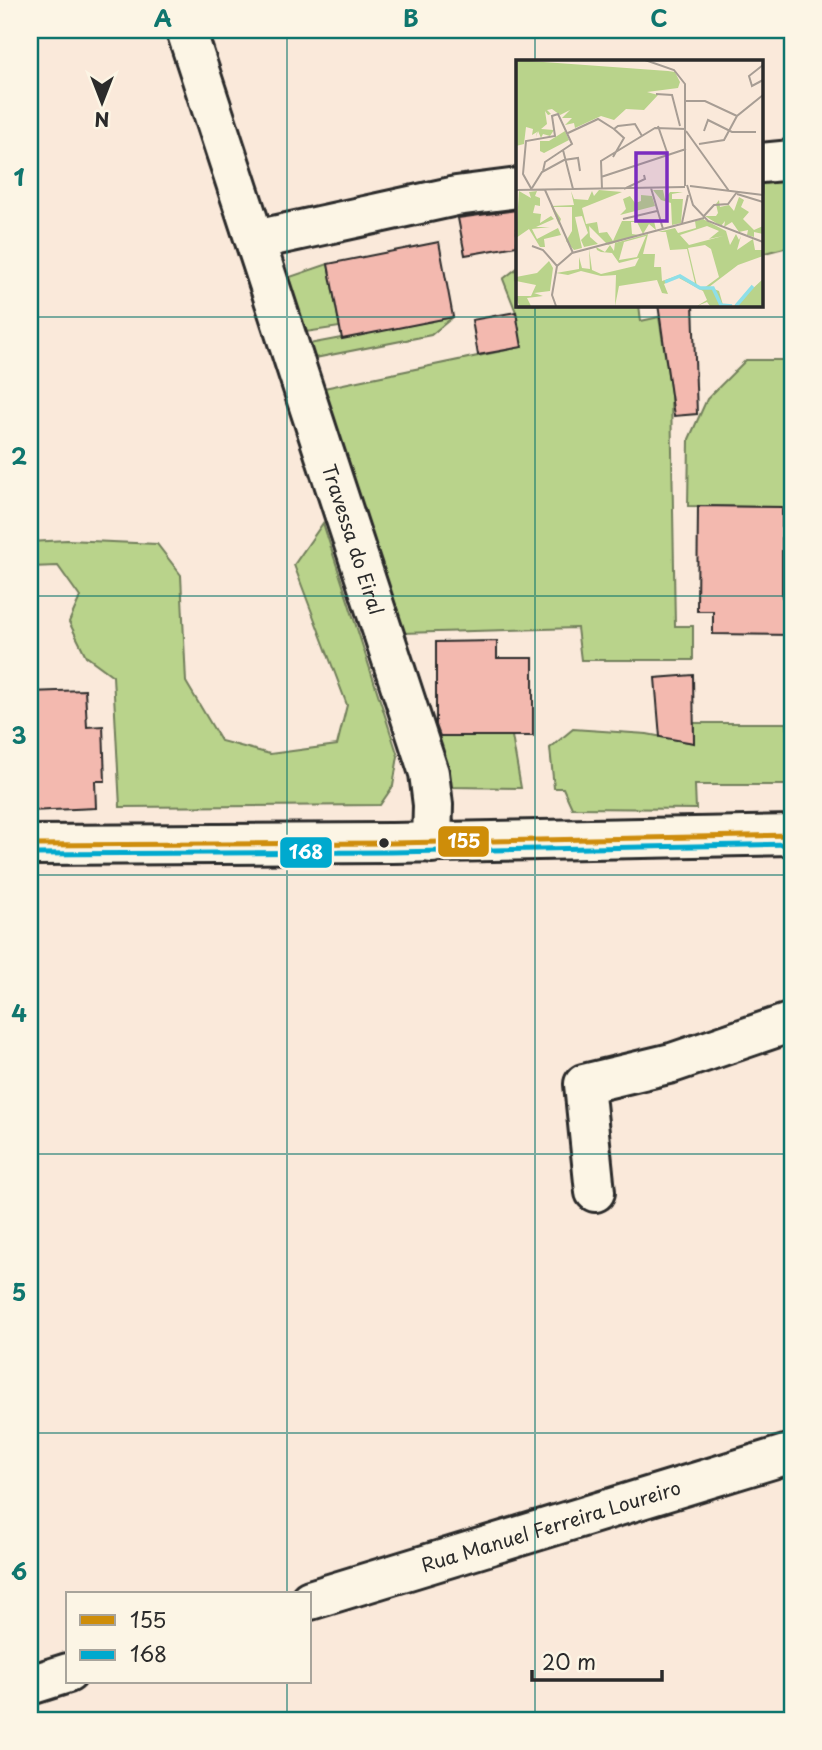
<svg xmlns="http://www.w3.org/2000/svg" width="822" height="1750" font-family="'Playpen Sans',sans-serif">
<rect width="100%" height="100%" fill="#fae9da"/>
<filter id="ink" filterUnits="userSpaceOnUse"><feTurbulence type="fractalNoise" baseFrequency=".0143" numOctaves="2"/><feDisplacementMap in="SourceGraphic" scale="14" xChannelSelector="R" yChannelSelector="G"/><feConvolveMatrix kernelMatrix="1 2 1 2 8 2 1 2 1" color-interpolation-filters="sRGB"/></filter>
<g filter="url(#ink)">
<!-- green -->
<path fill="#b9d38b" stroke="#727f5b" stroke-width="2" d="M792 180V246L761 254V182Z
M328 264 340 327 306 332 287 278Z
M516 269 518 304 639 305 641 321 659 317 671 393 675 626H693V660H581L577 628 402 633 324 388 521 347 516 312 503 279Z
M453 317 431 335 315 358 309 344Z
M746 360H792V538H781V507L688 506 689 439 707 399Z
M323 523 398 756 393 786 380 805 120 807 113 676 86 656 69 622 80 597 58 566 30 567V542L67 540 157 544 181 575 186 682 221 741 270 754 337 745 347 705 294 565Z
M694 723H787V785H695L696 809 572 808 563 788H554L550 748 573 729 647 734 694 743Z
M436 736H512L521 788 451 787Z"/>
<!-- building -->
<path fill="#f3b9af" stroke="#2b2b2b" stroke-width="2" d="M517 210V246L465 255 458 218Z
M439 242 453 317 342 339 328 264Z
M658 304H693L697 414 674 416Z
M516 312 522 347 478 355 472 320Z
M698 506 782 507V597H792V635L713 634V611H697Z
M497 641V658H533V736H440L436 725V642Z
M693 675 694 743 660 737 655 678Z
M85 690 87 727 103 726 105 781H95L96 808 30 811V692Z"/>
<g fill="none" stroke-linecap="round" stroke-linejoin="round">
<defs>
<g id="minor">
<path id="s1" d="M186 30 429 773 433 805 432 843"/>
<path d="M761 163 792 160"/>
<path d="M255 240 456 196 518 188"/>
<path d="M595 1192 584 1084 672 1063 792 1022"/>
<path id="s2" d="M310 1600 792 1453"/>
<path d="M30 1685 68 1673"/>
</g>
<path id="major" d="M30 845 392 843 792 835"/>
</defs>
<!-- minor casing -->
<use href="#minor" stroke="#2b2b2b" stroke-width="44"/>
<!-- major casing -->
<use href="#major" stroke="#2b2b2b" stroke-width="44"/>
<!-- minor -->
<use href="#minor" stroke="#fcf5e5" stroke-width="38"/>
<!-- major -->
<use href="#major" stroke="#fcf5e5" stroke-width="38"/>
<defs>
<path id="bus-1" d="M30 845 392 843 792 835"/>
<path id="bus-2" d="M30 854 392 852 792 844"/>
</defs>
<!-- bus-1 casing -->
<use href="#bus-1" stroke="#fcf5e5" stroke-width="10"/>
<!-- bus-2 casing -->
<use href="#bus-2" stroke="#fcf5e5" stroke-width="10"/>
<!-- bus-1 -->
<use href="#bus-1" stroke="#ce8d09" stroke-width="5"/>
<!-- bus-2 -->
<use href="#bus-2" stroke="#00a9ce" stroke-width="5"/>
</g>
</g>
<!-- grid -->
<path fill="none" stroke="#0f766e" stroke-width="2" stroke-opacity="0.55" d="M287 30V1594M535 30V61M535 304V1720M30 317H792M30 596H792M30 875H792M30 1154H792M30 1433H792M287 1682V1720"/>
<!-- markers -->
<circle fill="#2b2b2b" stroke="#fcf5e5" stroke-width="2.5" cx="384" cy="843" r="6"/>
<g text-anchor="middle" stroke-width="6" stroke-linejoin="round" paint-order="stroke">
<!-- street labels -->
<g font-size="19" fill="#2b2b2b" stroke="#fcf5e5">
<text dy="7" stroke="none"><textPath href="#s1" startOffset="536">Travessa do Eiral</textPath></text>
<text dy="7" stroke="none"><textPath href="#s2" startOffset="252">Rua Manuel Ferreira Loureiro</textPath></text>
</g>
</g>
<!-- overview -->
<g transform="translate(516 60)">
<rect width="247" height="247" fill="#fae9da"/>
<path d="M0 0 152 11 159 12 164 22 162 28 131 32 142 35 128 50 110 49 98 60 85 56 59 68 58 63 49 65 56 58H46L54 50 44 55 36 49 31 50 35 54 32 55 29 51 31 64 25 69 38 70 34 76 27 74 25 78 22 71 20 77 21 72 16 75 17 69 10 67 8 84 0 86ZM49 71 53 80 28 93 24 91V81H33ZM83 130 106 132 66 148 70 164 81 162 83 173 91 172 97 181 106 161H138L140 170 133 164 127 174 121 162H115L116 174 123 175 92 185 73 166 74 177 82 184 68 187 65 180 72 173 66 156 59 157 66 188 58 190 50 181 56 171V147H37L45 159 43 165 35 146 58 145 55 131 58 139 72 140 76 131 78 136ZM137 130H147L149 139 154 132H167L156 134V139H167L165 163 156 165 155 143 145 140ZM3 131 15 138 13 132 21 131 19 136 24 138V146L19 145 17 153 25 154 24 163 35 156 38 159 20 167H34L16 169 21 179 42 168 45 175 28 179 29 187H24L13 169 0 178ZM125 135 136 136 139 146 104 155 110 149 107 139 114 136 119 143 125 141ZM223 137 228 140 225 147 233 152 227 159 238 170 247 166V174L238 172V177L231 175 232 170 223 172 216 162 208 167 209 161 205 166 189 156H200L202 153 200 144 203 140 204 147 213 145 218 151ZM187 159 210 171 214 185 220 174 223 180 225 176 221 190 237 179 239 190H247V196L222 205 193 227 203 231 207 245 218 246 247 219V246H194L191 242 181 246 191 240 187 231 161 217 148 224 152 234 146 233 141 220 103 226 99 246 100 215 85 216 65 211 52 215 40 213 63 209V197L66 208 74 209 73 188 76 210 85 214 119 206 123 198 103 203 96 193 85 192 81 190 80 187 89 192 94 185 98 191 99 183 132 174 127 194H139L138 207H145L146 221 163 215 179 223 171 189 154 190 150 172H142L159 168 162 173 180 168 179 161ZM191 166 203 171 193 179 207 176 173 185 164 175ZM130 176 121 197 103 200 108 182ZM189 185 195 189 203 217 188 228 181 226 172 188ZM33 201 37 208 34 231 18 233 27 236 11 238 15 246H3L0 236H15L20 225 0 221V217L21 213Z" fill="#b9d38b" fill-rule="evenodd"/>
<path fill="none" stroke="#8edfe8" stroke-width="3.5" d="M149 222 164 216 184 228H197L205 245 216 246M220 246 237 226"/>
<path fill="none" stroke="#a79d94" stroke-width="2" d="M129 0 158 10 169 24V126M247 5 233 16 236 26 247 20M140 34 156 35 164 66M170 41H189L221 56M142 66 152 95M170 71 213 131M188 71 192 60 216 72H240M52 73 82 59 98 69M183 84 208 80 221 56 247 35M47 90 57 129M97 97 108 78 98 69 102 66 119 64 126 76M85 117 170 89M171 125 177 145 192 161 247 182M174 126 247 135M16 128 26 112 48 100 62 98 64 111M135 128 147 169M86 129 85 101 139 68 170 69M108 129 129 119 128 115M0 130 169 127M16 130 7 114 10 81 39 76 36 56 42 54 56 84 29 102 27 111M29 130 57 193M221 134 247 142M187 157 198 145 212 144 221 132M107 159 141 151M166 163 172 135M16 186 27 190 41 206M40 246 36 235 41 206 56 193 188 158"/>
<path fill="#7b2cbf" fill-opacity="0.15" stroke="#7b2cbf" stroke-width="3.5" d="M120 93H151V161H120Z"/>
<rect width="247" height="247" fill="none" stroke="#2b2b2b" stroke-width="3.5"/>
</g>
<g stroke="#fcf5e5" stroke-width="2.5">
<rect x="437" y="825" width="53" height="33" rx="7" fill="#ce8d09"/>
<rect x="279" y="836" width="54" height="33" rx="7" fill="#00a9ce"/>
</g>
<g font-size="19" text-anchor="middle" font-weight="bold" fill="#fff">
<text x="464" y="848">155</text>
<text x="306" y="859">168</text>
</g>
<!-- margin -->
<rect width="822" height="1750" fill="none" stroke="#fcf5e5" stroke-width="77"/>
<!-- legend -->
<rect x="66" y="1592" width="245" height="91" fill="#fcf5e5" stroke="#a8a49b" stroke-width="2"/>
<rect x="80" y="1615" width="35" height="10" fill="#ce8d09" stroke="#a8a49b" stroke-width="2"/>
<text x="130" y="1628" font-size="21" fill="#2b2b2b">155</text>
<rect x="80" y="1650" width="35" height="10" fill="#00a9ce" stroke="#a8a49b" stroke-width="2"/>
<text x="130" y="1662" font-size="21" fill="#2b2b2b">168</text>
<!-- north arrow -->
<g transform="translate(102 102) rotate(180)" stroke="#fcf5e5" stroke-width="5" paint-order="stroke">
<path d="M0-5L12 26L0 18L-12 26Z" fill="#2b2b2b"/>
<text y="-10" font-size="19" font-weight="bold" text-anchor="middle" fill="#2b2b2b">N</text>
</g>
<!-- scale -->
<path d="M532 1670v10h130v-10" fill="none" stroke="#2b2b2b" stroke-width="3.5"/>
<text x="542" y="1670" font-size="21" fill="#2b2b2b" stroke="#fcf5e5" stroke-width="5" paint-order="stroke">20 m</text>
<rect x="38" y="38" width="746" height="1674" fill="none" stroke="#0f766e" stroke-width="2.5"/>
<g font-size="23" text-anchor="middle" font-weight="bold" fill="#0f766e">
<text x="163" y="27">A</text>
<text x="411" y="27">B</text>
<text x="659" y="27">C</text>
<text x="19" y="186">1</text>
<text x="19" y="465">2</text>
<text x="19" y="744">3</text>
<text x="19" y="1022">4</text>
<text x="19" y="1301">5</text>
<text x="19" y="1580">6</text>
</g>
</svg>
